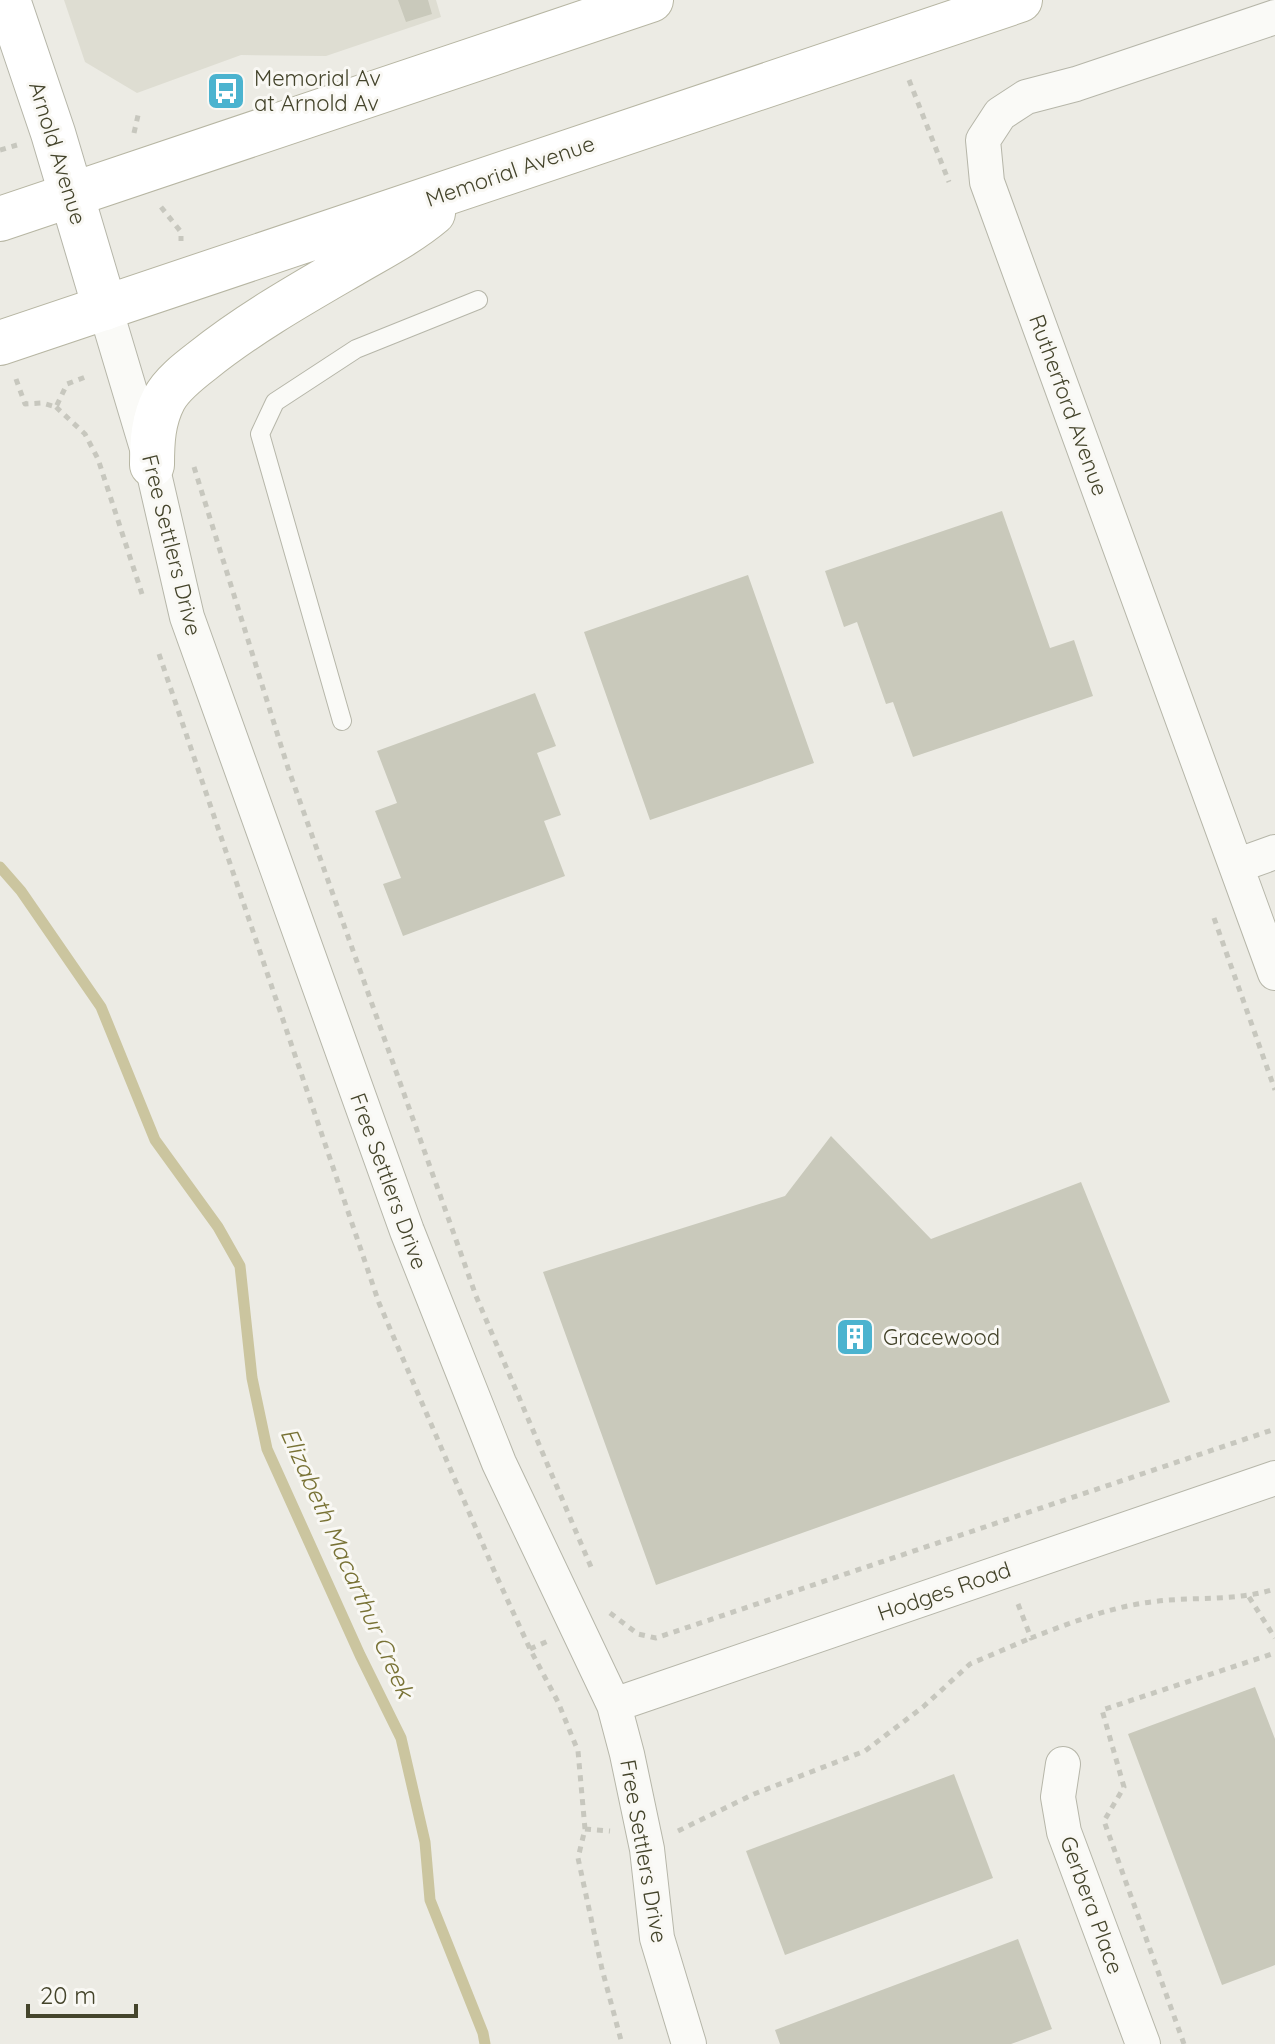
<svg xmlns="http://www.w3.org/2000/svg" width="1275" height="2044" font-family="Quicksand,sans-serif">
<rect width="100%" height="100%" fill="#ecebe4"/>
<!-- built -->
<path fill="#deddd2" d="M64 0H436L441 17 326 56 241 55 137 93 85 62Z"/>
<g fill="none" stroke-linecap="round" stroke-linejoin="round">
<!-- stream -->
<path stroke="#cbc59f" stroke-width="11" d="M0 867 21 891 101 1007 155 1140 218 1227 240 1266 252 1378 267 1449 360 1655 401 1738 425 1842 430 1900 483 2033 485 2044"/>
</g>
<!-- building -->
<path fill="#c9c9bb" d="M398 0H428L432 14 406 22Z
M1002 511 1050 648 1074 640 1093 696 913 757 893 702 886 704 857 622 844 627 825 571Z
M748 575 814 763 650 820 584 632Z
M535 693 556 746 537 753 561 815 544 821 565 876 403 936 383 884 401 878 375 811 397 803 377 751Z
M831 1136 931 1239 1081 1182 1170 1402 656 1585 543 1272 785 1196Z
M1255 1687 1275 1739V1965L1222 1985 1128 1734Z
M954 1774 993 1878 785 1955 746 1851Z
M1018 1939 1052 2029 1011 2044H780L775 2030Z"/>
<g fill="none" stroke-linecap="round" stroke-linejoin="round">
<defs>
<path id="lane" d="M342 721 260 434 275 402 356 349 478 300"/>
<path id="street" d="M1275 17 1076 84 1026 97 1000 114 983 140 987 182 1275 973
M105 308 152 465 187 617 407 1231 499 1463 614 1705 627 1754 647 1849 657 1938 689 2044
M1236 866 1275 852
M614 1705 1275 1478
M1063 1764 1058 1797 1064 1832 1143 2044"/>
<path id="secondary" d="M8 0 53 133 105 308"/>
<path id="primary" d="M0 219 651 0
M0 343 1020 0
M152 465C152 442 153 420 164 399 172 384 189 371 202 361 248 324 301 294 351 265 380 248 408 234 433 213"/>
</defs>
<!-- lane casing -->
<use href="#lane" stroke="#b6b6a9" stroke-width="20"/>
<!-- street casing -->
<use href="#street" stroke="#b6b6a9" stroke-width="36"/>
<!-- secondary casing -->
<use href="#secondary" stroke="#b6b6a9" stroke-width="46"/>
<!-- primary casing -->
<use href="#primary" stroke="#b7b6a3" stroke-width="46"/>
<!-- path -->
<path stroke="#c7c7be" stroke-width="5" stroke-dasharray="6 6" stroke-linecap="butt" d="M909 80 949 182
M134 133 139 111
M0 150 17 145
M161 207 181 232V241
M16 379 25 404 42 403 56 407 67 384 88 376
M56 407 85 434 98 459 142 594
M194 467 288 768 476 1296 591 1567
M159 654 379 1303 496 1575 530 1649 558 1702 578 1751 585 1829 578 1858 602 1969 622 2044
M1214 918 1275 1090
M1249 1597 1275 1638
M1018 1604 1031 1638C1070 1623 1110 1607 1151 1602 1193 1596 1234 1602 1275 1589
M610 1613 638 1634 656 1638 1275 1429
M530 1649 548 1641
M585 1829 610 1831
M678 1831 754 1794 865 1751 923 1707 970 1664 1031 1638
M1184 2044 1104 1821 1124 1787 1102 1710 1275 1653"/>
<!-- lane -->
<use href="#lane" stroke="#fafaf7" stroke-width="18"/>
<!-- street -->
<use href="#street" stroke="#fafaf7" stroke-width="34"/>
<!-- secondary -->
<use href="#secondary" stroke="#fff" stroke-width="44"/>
<!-- primary -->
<use href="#primary" stroke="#fff" stroke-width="44"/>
</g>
<!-- icons -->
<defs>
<symbol id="bus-square" viewBox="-11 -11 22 22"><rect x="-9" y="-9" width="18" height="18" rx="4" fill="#4bb3cf" stroke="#f9f8f4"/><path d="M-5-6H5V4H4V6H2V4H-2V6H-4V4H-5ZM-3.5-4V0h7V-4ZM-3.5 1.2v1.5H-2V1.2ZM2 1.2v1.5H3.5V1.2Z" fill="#fff"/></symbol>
<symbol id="building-square" viewBox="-11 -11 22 22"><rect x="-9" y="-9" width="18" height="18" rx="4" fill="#4bb3cf" stroke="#f9f8f4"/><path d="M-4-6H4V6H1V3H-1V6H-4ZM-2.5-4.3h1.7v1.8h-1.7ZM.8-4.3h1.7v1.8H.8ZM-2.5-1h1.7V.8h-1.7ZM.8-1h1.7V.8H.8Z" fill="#fff"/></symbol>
</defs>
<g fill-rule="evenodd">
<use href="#bus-square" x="204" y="69" width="44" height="44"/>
<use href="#building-square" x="833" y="1315" width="44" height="44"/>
</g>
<g text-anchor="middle" stroke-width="6" stroke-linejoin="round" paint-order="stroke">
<!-- poi labels -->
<g font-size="22" fill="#44442b" stroke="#f9f8f4" text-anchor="start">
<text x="254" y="86">Memorial Av<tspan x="254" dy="25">at Arnold Av</tspan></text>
<text x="883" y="1345">Gracewood</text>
</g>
<!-- street labels -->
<g font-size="22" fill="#44442b" stroke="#f9f8f4">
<text transform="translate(58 153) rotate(73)" y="8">Arnold Avenue</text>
<text transform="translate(510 171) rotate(-19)" y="8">Memorial Avenue</text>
<text transform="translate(1069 405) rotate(70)" y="8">Rutherford Avenue</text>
<text transform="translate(172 545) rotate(76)" y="8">Free Settlers Drive</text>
<text transform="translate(389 1181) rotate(70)" y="8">Free Settlers Drive</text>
<text transform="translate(944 1591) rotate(-19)" y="8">Hodges Road</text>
<text transform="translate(644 1851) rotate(80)" y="8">Free Settlers Drive</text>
<text transform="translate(1092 1905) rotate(70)" y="8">Gerbera Place</text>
</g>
<!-- water labels -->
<g font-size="24" font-style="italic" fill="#787235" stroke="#f9f8f4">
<text transform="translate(347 1563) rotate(66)" y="8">Elizabeth Macarthur Creek</text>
</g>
</g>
<!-- scale -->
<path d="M28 2004v12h108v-12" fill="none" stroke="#44442b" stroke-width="4"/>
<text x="40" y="2004" font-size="24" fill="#44442b" stroke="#f9f8f4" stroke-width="6" paint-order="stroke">20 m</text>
</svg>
